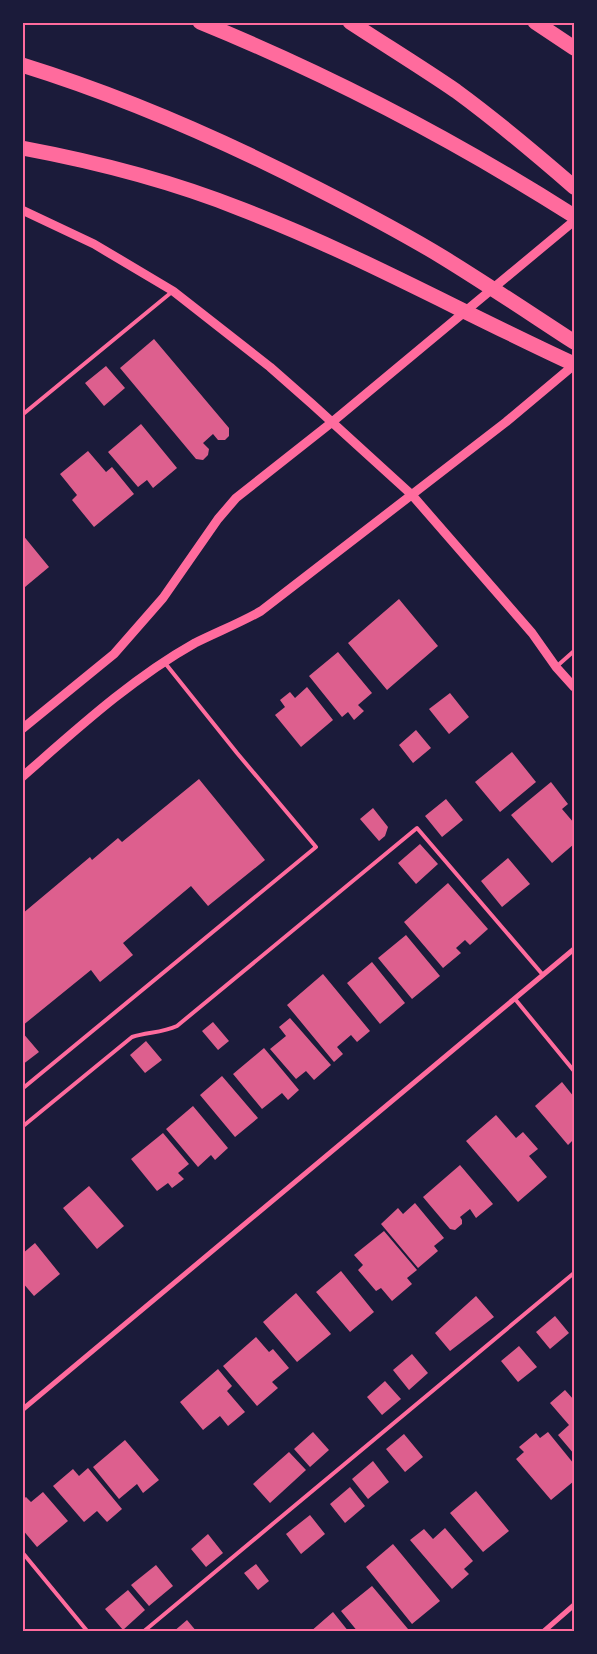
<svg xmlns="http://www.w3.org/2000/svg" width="597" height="1654" font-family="Cabin,sans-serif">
<rect width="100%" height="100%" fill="#1b1b3a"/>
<!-- building -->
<path fill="#dd5f8e" d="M154 339 229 428V436L225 440H218L213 434 203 443 209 449 208 455 203 460 196 459 120 368Z
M106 366 125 388 104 406 85 383Z
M141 424 177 468 153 488 147 480 138 487 108 452Z
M88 451 106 472 112 467 134 494 94 527 72 500 77 495 60 474Z
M22 534 49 567 25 587 22 583Z
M399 599 438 646 387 690 348 643Z
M338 652 372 693 358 705 364 711 354 720 348 712 342 717 309 676Z
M307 687 333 720 301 747 275 715 285 707 280 700 290 692 295 698Z
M450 693 469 717 449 734 429 709Z
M416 730 431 748 413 763 399 745Z
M512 752 536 782 500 812 475 782Z
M199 779 265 860 208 906 191 886 123 943 133 955 100 982 91 970 22 1026V914L90 857 92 860 118 838 122 842Z
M551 782 568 804 562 809 574 823V844L552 863 511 815Z
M446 799 463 820 442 837 425 816Z
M373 808 388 827 385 836 379 841 360 819Z
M420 844 438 864 416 884 398 863Z
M508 858 530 884 502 907 481 881Z
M448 883 488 929 470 945 465 940 456 948 461 953 443 968 404 922Z
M406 935 440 976 412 999 378 958Z
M372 962 405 1003 380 1024 347 983Z
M323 974 370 1031 357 1042 351 1035 337 1047 343 1054 334 1062 287 1005Z
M290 1018 331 1065 314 1080 306 1071 296 1079 270 1049 286 1036 279 1027Z
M213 1022 229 1041 218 1050 202 1031Z
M22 1032 39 1052 22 1065Z
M146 1041 162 1060 145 1073 130 1055Z
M264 1048 299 1090 288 1100 282 1093 262 1109 233 1074Z
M222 1076 258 1118 235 1137 200 1095Z
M562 1082 574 1097V1139L568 1145 535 1106Z
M193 1106 228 1148 215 1160 211 1155 198 1167 166 1129Z
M496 1115 516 1138 523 1132 538 1149 529 1156 547 1177 518 1202 466 1141Z
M163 1133 189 1164 178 1173 184 1179 172 1188 168 1183 157 1191 131 1159Z
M460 1165 493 1204 476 1218 470 1209 460 1217 462 1220V1224L455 1230 450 1229 423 1197Z
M89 1186 124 1226 97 1249 63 1208Z
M415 1203 444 1238 434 1246 438 1251 418 1268 381 1224 398 1208 403 1214Z
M384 1231 417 1270 407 1278 412 1284 392 1301 381 1288 376 1291 358 1270 363 1265 354 1255Z
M35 1243 60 1274 34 1296 22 1282V1254Z
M341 1271 374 1312 350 1332 316 1292Z
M296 1293 331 1334 297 1362 263 1322Z
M476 1296 494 1317 450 1351 435 1333Z
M555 1316 569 1333 550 1349 536 1332Z
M256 1337 269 1352 273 1349 289 1368 272 1382 278 1388 257 1406 223 1366Z
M519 1346 537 1367 518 1382 501 1361Z
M412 1354 428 1373 409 1390 393 1370Z
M218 1369 232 1386 227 1391 245 1412 228 1426 220 1416 203 1430 180 1402Z
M385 1381 401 1399 382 1415 367 1397Z
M565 1390 574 1400V1454L558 1435 569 1425 550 1403Z
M313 1432 329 1450 310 1467 294 1449Z
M548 1432 574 1464V1481L551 1500 516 1459 524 1452 519 1447 536 1433 540 1438Z
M404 1434 423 1457 405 1472 386 1449Z
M125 1440 159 1480 143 1493 137 1484 119 1499 93 1467Z
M289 1452 306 1470 270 1503 253 1484Z
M373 1461 389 1482 368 1499 352 1479Z
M88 1468 122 1509 107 1522 97 1511 84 1522 53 1486 73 1469 79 1476Z
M350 1487 365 1506 345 1523 330 1504Z
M476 1491 509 1531 483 1552 450 1513Z
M43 1492 68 1521 37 1547 22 1529V1500L26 1497 31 1502Z
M310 1515 325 1534 301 1554 286 1534Z
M445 1528 473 1561 464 1569 469 1574 452 1589 410 1540 424 1529 433 1539Z
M208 1534 223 1553 206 1567 191 1549Z
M393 1544 440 1601 412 1624 366 1567Z
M256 1564 269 1581 258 1590 244 1573Z
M156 1565 173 1586 149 1606 131 1585Z
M372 1586 408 1629 405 1632H358L341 1611Z
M128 1590 145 1610 123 1630 105 1609Z
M333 1612 349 1632H310Z
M187 1620 197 1632H173Z"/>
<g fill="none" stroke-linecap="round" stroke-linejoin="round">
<!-- service -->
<path stroke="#ff6b9d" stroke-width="4" d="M22 415 173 291
M556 667 574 651
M515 999 574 1071
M22 1089 316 847 237 753 165 663
M22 1127 132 1037C147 1032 162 1033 177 1026L417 828 543 975
M22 1552 88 1632
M143 1632 574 1273"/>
<!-- minor -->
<path stroke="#ff6b9d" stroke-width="5" d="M22 1410 574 949
M543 1632 574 1605"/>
<!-- tertiary -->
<path stroke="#ff6b9d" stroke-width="9" d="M22 210 94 244 173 291 270 367 312 404 412 495 532 633 556 667 574 687
M22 729 114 654 163 598 218 519 236 498 331 423 574 221
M22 777C77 729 131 679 195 643 217 632 240 623 261 611L506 422 574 365"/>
<!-- motorway -->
<path stroke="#ff6b9d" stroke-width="15" d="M200 22C330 75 456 141 574 216
M350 22C385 45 421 67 456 91 497 121 536 154 574 187
M535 22 574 48
M22 65C125 97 223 140 318 189 361 211 403 233 444 258 488 285 531 314 574 342
M22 148C97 162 171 181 241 209 356 253 463 313 574 364"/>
</g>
<!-- border -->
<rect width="597" height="1654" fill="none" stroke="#1b1b3a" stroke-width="48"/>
<rect x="24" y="24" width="549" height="1606" fill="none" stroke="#ff6b9d" stroke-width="2"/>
</svg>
